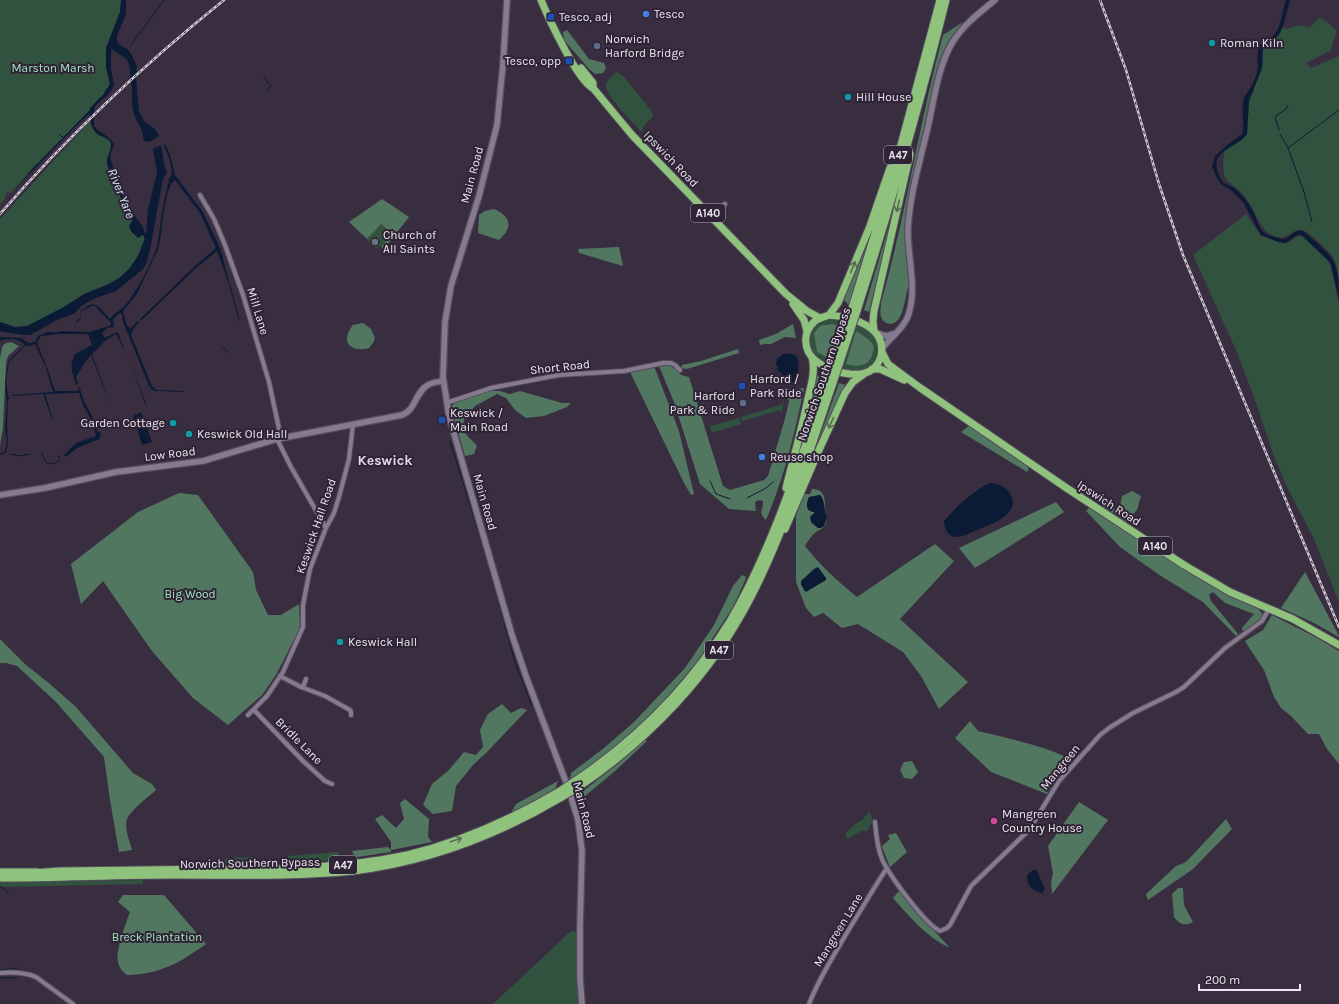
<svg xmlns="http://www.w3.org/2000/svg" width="1339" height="1004" font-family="Karla,sans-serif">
<rect width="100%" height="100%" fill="#392e40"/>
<!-- green -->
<path fill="#31523f" d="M0 0H121L120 12 106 48V67L110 84 103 95 91 107 89 111 40 161 11 193 7 192 4 200 0 204Z
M1319 18 1326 21 1337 31 1330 51 1306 63 1311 68 1339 56V278C1337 272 1337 263 1333 257 1329 251 1307 229 1301 230 1289 230 1288 242 1272 235 1260 229 1254 209 1246 198 1240 189 1230 185 1224 176L1223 162 1225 150 1247 134 1249 101 1262 68 1263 48 1268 42 1276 38 1282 28 1287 29 1299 25 1309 28Z
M617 72 624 77 651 110 653 116 643 127 642 132C634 124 604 95 606 84 608 79 613 75 617 72Z
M90 121 99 135 106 138 110 142 111 146 108 156 109 167 114 177 113 178 108 181H113L124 205 131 216 132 221 131 223 144 236V242L138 256 129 269 119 278 109 284 84 294 64 307 27 326 15 327 0 322V219Z
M1246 214 1261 236 1286 244 1296 237 1302 236 1327 260 1330 264 1339 304V603L1314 539 1287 487 1275 459 1254 397 1236 350 1193 255Z
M380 224 392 234 383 245 376 248 373 247 367 239Z
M829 319C843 319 871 327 877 341 883 359 868 374 851 372 843 371 834 368 827 364 817 359 809 352 809 339 809 328 819 322 829 319Z
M783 401H784L782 411 781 412 780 410 742 421 741 417 783 404Z
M739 418 741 424 712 433 709 424 711 426Z
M870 812 873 821 867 831H861L848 839 845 834C851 828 856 823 863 819 866 816 866 814 870 812Z
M339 852 338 858 333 860 292 864 288 861V856Z
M254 857 256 860 253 865 225 864 224 861 226 858Z
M143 880V884L0 887V882Z
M571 931 576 932V972L579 1004H493Z"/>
<!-- forest -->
<path fill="#527761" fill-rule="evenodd" d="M963 22 949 40 942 56 937 72 907 210 911 280C904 290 906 324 890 324 887 324 883 321 882 319 879 314 881 308 881 303 906 215 919 123 943 35Z
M567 30 589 59 604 63 606 68 603 73 595 74 589 69 564 40 563 32Z
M382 199 409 217 387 245 383 248 381 247 392 234 381 224 367 239 349 222Z
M494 209C510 216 514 227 499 240L478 233 479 215 485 211Z
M888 229 890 230 869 312 864 310Z
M619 247 623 266 579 253 578 249Z
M865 250H866L849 305 843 299Z
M363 323 371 329 375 338 373 343 369 348C351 353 339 342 353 325Z
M793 324 796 338 785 337 771 344H765L760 345 759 340 776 334Z
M832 324 844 328 834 359H830L817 352 814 333 820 326Z
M856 331C861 334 870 339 873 345 875 348 873 352 872 355 869 367 856 367 846 364Z
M11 342 19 346 8 356 6 363 3 428 0 445V358C3 348 0 344 11 342Z
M738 349 739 353 687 369 681 368 682 365 701 361Z
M668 365 676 369 681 375 689 377 723 486 730 490 764 480 768 476 784 422 789 402 788 396 783 388 793 390 804 388C795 433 784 478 766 520L763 517 761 512 763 505V501L759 500 755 502 756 511 729 509 700 484 674 402 659 366Z
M654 366 679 431 694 494 691 495 684 483 630 372Z
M817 376 826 378 799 456 797 457Z
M839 383 846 385 812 458Z
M487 391H500L510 394 520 391 562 403H571L567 407 544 416 526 418 515 410 506 398 497 394 475 406 464 419 463 431 477 446 474 454 465 456 451 407 455 402Z
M970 425 1025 462 1029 469 1027 472 961 432Z
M812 489C825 489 825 499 825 509 826 515 828 519 825 525 823 529 818 530 815 533 811 536 808 541 805 546 821 566 837 581 857 597L935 544 954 561 900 619 968 682 939 709 921 676 903 652 858 624 842 628 823 613 814 617 806 608 796 582V516L804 494H810ZM820 495C825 502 823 510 827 517L824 526 818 528 812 523 815 511H811C806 504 806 506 809 497ZM818 568 826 580 804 591 801 581Z
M1132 491 1141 496 1137 510 1127 522 1102 506 1105 503 1119 511 1122 496Z
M179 493 198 495 253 572 256 590 268 615H281L299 604 300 625 298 632 276 675 262 695 228 725 193 698 152 651 103 581 81 604 71 564 138 512Z
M1056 502 1064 512 975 568 959 548Z
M1090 507 1187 571 1209 584 1257 607 1263 615 1259 622 1243 632 1242 628 1254 614 1225 603 1213 592 1209 595 1211 601 1238 634 1236 636 1203 602 1158 574 1120 547 1086 511Z
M1305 572 1339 636V637L1314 623 1281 608Z
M742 575 746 577 744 583 733 607 697 662 681 681 659 706 635 729 612 750 570 780 571 773 604 748 634 722 685 668 714 625 733 586Z
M1272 615 1317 638 1339 651V764L1327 749 1319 734H1308L1291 716 1281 708 1274 697 1264 670 1250 649 1245 641 1263 630Z
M0 639 26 665 50 684 76 707 133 773 152 784 156 790C148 797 131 810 127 819 124 828 130 842 132 850L119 852 110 800 104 757 56 702 17 666 6 663H0Z
M502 704 511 713 521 708 527 710 486 753 473 765 456 786 452 811 433 814 423 805 432 784 449 770 464 752 476 755 483 747 480 730 488 714Z
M970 721 978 731C1010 739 1043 745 1072 760L1052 785 1047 794 991 772 955 738Z
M645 739 647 741 614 772 579 801 577 796 620 762Z
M912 761 918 772 912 779 904 778 900 770 904 762Z
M558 781 555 789 514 812 512 811 516 804Z
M405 799 429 819 428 837 432 842 391 850V842L375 819 382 815 396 828 404 819 400 803Z
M1079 802 1108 820 1052 894 1051 882 1053 873 1048 846Z
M1226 819 1232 829 1193 869 1148 900 1146 894 1176 866 1184 863 1188 860Z
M896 833 907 852 890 867 884 852 882 846 890 839 888 835Z
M388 847 391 850V852L357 857 354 855 352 851Z
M1178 888H1183L1184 905 1193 922C1185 926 1180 925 1174 917L1172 894Z
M900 890 906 900 950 948C926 937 910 917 893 898Z
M123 895H164L206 944C179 963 161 974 127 975 123 972 119 968 118 962 115 952 126 923 130 912L118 902Z"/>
<!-- water -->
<path fill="#0c1b35" d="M121 0H126V14L117 36V41C121 48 123 46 127 49 132 53 134 61 137 66L136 70C138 72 138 75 136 78L139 111 144 121 155 129 159 136 150 142 144 141 142 131 134 115 132 105V87L129 64 126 59 111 49V69L114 84C111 96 100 99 94 108V126C100 134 110 136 114 144L110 156 117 180 126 204 143 227 145 234 146 233 148 209 157 172 153 149 161 145 165 168 167 172 163 179 150 250 146 264 142 270 116 291 93 299 81 306 75 313 57 320 30 335H23L3 332 0 331V322L15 327 27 326 64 307 84 294 109 284 119 278 129 269 138 256 145 238 143 235 138 238 131 231 129 226 132 221 130 214 128 213 113 181H108L114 177C111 173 107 167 107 163 106 156 114 148 110 141 107 138 103 137 99 135 91 131 90 120 90 113L73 129 11 193 40 161 89 111 91 107 103 95 110 84 106 67V48L120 12Z
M1286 0H1290L1284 23 1280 33 1276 38 1268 42 1263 48 1262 68 1249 101 1247 134C1240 145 1223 147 1217 160 1215 166 1219 176 1222 181 1225 184 1229 185 1233 187 1241 193 1248 202 1253 211 1258 219 1258 232 1269 235 1273 237 1280 239 1284 239 1292 237 1293 229 1303 231 1311 237 1331 254 1334 262 1339 273 1339 287 1339 299L1331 265 1328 260 1301 235H1297L1289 241 1284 243 1278 242 1261 235 1243 202 1232 191 1221 184 1218 180 1212 167 1215 156 1227 145 1242 134C1245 123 1241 112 1243 101 1244 97 1247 93 1249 90 1252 85 1255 79 1257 73 1259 64 1256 54 1259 46 1262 40 1270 39 1274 35 1282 26 1282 11 1286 0Z
M165 144 170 154 175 175 203 212 220 248 240 321H239L228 281 217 251 195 269 142 320H141L140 319 195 266 216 248 200 213 175 180C163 188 163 234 158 249L137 294 123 311 126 323 130 329 138 321 139 322 133 330 131 335 152 386 157 390 183 391 184 392 155 391 150 388 123 322 122 314 120 313 113 319 114 327 107 328 102 333 105 338 117 332 118 333 147 406H146L126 353 116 334 105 341 92 354 112 410 91 355 85 362 76 377 78 384 76 385C72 373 69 366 75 354L92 345 88 334H59V331L90 332 111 325V323L94 305 82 311C80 316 82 322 75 322L80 318 81 311C96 297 99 308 110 319L112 316C117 312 123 308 128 302 137 290 156 256 158 241 161 221 163 201 169 181L168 180 172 174 170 161 164 145Z
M48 332H58L59 334 41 336 37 343 46 365 45 366 35 344 29 346H25L9 362 6 382 8 396 10 397 8 400 7 425 8 442 6 453 0 455V454L5 451 7 441 5 429 7 403 5 383 8 363 10 359 25 345C18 338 8 338 0 341V337L22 338C27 343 29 345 36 341L38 336Z
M783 354C787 354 792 353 796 356 801 360 798 379 794 383 786 382 779 372 776 364L777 359Z
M47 367 55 391H77L79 390 78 387 79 386 84 401 95 422 97 431 101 433 99 439 77 448 66 457 64 455 76 443 96 436 93 423 83 405 79 393 45 394 53 419H52L43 394 12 396 11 395 53 392 46 368Z
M141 412 152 442 142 445 133 416Z
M990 483C998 483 1004 486 1009 492 1024 512 993 524 979 529 973 532 963 537 956 537 948 537 944 528 944 521 957 506 973 491 990 483Z
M820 495C826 501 823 510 827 517L824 526 821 528H818L811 522 810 517 815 512C805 512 806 504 809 497Z
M818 567 826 578V580L806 592 801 585V581L814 569Z
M1033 870H1036C1040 875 1041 882 1045 888L1043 892 1041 893C1032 891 1026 883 1027 875Z"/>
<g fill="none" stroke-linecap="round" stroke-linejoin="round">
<!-- stream -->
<path stroke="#0c1b35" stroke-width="1" d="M131 45 164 0
M264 78 271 86 266 91
M1279 130 1275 117 1286 109 1288 105
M59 134 62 137 63 136
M1280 134 1288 148 1304 192 1312 222
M1288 148 1339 110
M28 174 37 164
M222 346 229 353
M775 370 779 369
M776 373 780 371
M450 441 487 559 514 659 532 706
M42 453 46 463 52 464 59 461V455
M10 454 20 456 30 454
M710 481 716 494 730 499
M747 498 766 488 773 482
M0 887H2L8 893
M0 970 17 968
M0 978H16"/>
<defs>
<path id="street" d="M200 195 214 219 225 245 243 295 269 382 281 438
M711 216 725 204
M446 403 491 388 559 375 624 371 663 363H671L675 365 680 370
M277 439 291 467 326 528
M280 676 301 687 325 696 350 710 351 712V715
M303 687 306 679
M254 710 303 761 325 781 332 784
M248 715 267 696 283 672 303 627V605L310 569 326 528 334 513 339 497 349 459 353 424
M875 822C876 834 877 847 882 859 889 875 925 924 940 931L947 928 950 925 971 886 1029 830 1059 781 1100 735 1109 728 1133 713 1176 692 1184 687 1225 648 1262 621 1269 609
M0 973C13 972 24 972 36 977L73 1004
M809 1004C819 978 834 955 848 931 861 910 873 889 887 868"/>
<path id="secondary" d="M507 0 503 64 497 125 479 196 451 286 445 322 443 377 449 416 512 635 527 679 569 790 578 820 582 851 580 927V978L582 1004
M876 333 886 336 894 334
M882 349C890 337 903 330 908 316 918 287 907 258 908 228 910 194 920 161 928 127 934 100 938 67 952 43 963 25 979 13 995 0
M0 495 45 488 116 472 203 461 277 439 402 415C416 410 415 392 428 385 433 382 438 382 443 381"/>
<path id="highway" d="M541 0C548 17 578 82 593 88L632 135 786 294 807 311 820 318
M581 68 593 83V88
M793 304 804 320 807 331
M852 308 894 171 940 0
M857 311C890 208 920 105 946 0
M829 315 838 303 870 226 890 168
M829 315C852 317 887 326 881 356 879 364 873 371 865 373 860 375 855 374 850 374 838 373 825 368 816 361 803 351 802 332 815 321 819 318 824 317 829 315Z
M874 331 873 321 874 311 910 154
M882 352 888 364 919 387 1068 489 1184 565 1230 592 1293 619 1339 645
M872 369H880L904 380
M786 488C793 460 801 432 807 403 810 388 816 373 812 357
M785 529 819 450 845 393 853 382 864 374
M575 781C637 739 691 685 730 621 749 589 764 555 778 520 796 474 812 427 828 380
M577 788C649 740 711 675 751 597 786 529 808 455 833 383
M0 872H37
M33 873 59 871C113 870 168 870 223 869 285 869 346 868 407 855 461 842 512 819 560 791
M0 878C58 878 117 875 175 875 234 875 294 877 353 871 427 862 498 835 562 797"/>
</defs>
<!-- street casing -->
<use href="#street" stroke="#554c5b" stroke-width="6"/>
<!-- secondary casing -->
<use href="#secondary" stroke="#554c5b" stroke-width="8"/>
<!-- highway casing -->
<use href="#highway" stroke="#554c5b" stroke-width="9"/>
<!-- street -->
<use href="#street" stroke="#867a8e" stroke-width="4"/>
<!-- secondary -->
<use href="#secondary" stroke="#867a8e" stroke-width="5.5"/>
<!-- highway -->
<use href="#highway" stroke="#8ec27d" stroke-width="7"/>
<defs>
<path id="rail" d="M1100 0 1126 70 1159 184 1183 255 1339 627
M0 214C68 136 143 65 224 0"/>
</defs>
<!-- rail casing -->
<use href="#rail" stroke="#d1c9d5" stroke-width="2.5"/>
<!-- rail -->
<use href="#rail" stroke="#2f2435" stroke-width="1" stroke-dasharray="3" stroke-linecap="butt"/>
<defs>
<path id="highway-bridge" d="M828 380 852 308
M833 383 857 311
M560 791 575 781
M562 797 577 788"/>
</defs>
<!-- highway-bridge casing -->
<use href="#highway-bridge" stroke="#554c5b" stroke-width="9" stroke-linecap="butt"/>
<!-- highway-bridge -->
<use href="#highway-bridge" stroke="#8ec27d" stroke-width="7"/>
</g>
<!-- one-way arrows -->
<defs><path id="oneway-shaft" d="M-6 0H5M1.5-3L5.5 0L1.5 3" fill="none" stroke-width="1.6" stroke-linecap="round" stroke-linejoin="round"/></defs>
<g stroke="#5a6b55">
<use href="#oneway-shaft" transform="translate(898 206) rotate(103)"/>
<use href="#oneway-shaft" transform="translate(853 267) rotate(-68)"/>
<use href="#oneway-shaft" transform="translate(831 423) rotate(115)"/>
<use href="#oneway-shaft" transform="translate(456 840) rotate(-18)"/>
</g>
<!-- markers -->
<g fill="#3f7fe0" stroke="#2f2435" stroke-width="1.5">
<circle cx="646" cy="14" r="4"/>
<circle cx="762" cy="457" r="4"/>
</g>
<g fill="#1a4fb4" stroke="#2f2435" stroke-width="1.5">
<rect x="547" y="13" width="8" height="8" rx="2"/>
<rect x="565" y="57" width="8" height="8" rx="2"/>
<rect x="738" y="382" width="8" height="8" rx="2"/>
<rect x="438" y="416" width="8" height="8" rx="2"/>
</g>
<g fill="#0f9aa8" stroke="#2f2435" stroke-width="1.5">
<circle cx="1212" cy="43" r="4"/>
<circle cx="848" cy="97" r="4"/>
<circle cx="173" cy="423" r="4"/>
<circle cx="189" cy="434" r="4"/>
<circle cx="340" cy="642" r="4"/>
</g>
<g fill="#5c6f8a" stroke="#2f2435" stroke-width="1.5">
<circle cx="597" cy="46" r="4"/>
<circle cx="743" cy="403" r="4"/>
</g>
<circle fill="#6b7280" stroke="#2f2435" stroke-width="1.5" cx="375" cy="242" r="4"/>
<circle fill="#d1479c" stroke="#2f2435" stroke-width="1.5" cx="994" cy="821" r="4"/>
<g text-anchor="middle" stroke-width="4" stroke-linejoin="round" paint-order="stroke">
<!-- shield labels -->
<g fill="#2f2435" stroke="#b4acb9" stroke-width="1">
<rect x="884" y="146" width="28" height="18" rx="3"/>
<rect x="691" y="204" width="34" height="18" rx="3"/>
<rect x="1138" y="537" width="34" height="18" rx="3"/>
<rect x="705" y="641" width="28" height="18" rx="3"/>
<rect x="329" y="856" width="28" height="18" rx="3"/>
</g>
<g font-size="11" font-weight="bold" fill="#ede6f1">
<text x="898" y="159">A47</text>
<text x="708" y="217">A140</text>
<text x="1155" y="550">A140</text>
<text x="719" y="654">A47</text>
<text x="343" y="869">A47</text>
</g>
<!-- poi labels -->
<g font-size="12" fill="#ede6f1" stroke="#2f2435" text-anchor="start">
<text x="654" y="18">Tesco</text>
<text x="559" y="21">Tesco, adj</text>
<text x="605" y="43">Norwich<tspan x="605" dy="14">Harford Bridge</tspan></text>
<text x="1220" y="47">Roman Kiln</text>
<text x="561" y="65" text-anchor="end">Tesco, opp</text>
<text x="856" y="101">Hill House</text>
<text x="383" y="239">Church of<tspan x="383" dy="14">All Saints</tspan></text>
<text x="750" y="383">Harford /<tspan x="750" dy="14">Park Ride</tspan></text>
<text x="735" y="400" text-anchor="end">Harford<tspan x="735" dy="14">Park &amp; Ride</tspan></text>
<text x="450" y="417">Keswick /<tspan x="450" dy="14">Main Road</tspan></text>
<text x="165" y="427" text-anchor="end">Garden Cottage</text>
<text x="197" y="438">Keswick Old Hall</text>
<text x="770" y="461">Reuse shop</text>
<text x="348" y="646">Keswick Hall</text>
<text x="1002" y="818">Mangreen<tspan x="1002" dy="14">Country House</tspan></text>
</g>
<!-- park labels -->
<g font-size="12" fill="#a2e3bc" stroke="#2f2435">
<text x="53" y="72">Marston Marsh</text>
<text x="190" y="598">Big Wood</text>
<text x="157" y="941">Breck Plantation</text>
</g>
<!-- street labels -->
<g font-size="12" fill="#ede6f1" stroke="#2f2435">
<text transform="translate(671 159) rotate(46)" y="4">Ipswich Road</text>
<text transform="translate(472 175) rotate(-75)" y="4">Main Road</text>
<text transform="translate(258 311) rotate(73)" y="4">Mill Lane</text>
<text transform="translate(560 367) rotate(-6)" y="4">Short Road</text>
<text transform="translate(824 374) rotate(-71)" y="4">Norwich Southern Bypass</text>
<text transform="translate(170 454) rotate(-7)" y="4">Low Road</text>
<text transform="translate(485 502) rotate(74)" y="4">Main Road</text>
<text transform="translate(1109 503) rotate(33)" y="4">Ipswich Road</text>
<text transform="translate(316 526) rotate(-71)" y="4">Keswick Hall Road</text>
<text transform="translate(299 741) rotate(45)" y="4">Bridle Lane</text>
<text transform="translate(1060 767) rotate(-51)" y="4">Mangreen</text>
<text transform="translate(584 810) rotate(76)" y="4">Main Road</text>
<text transform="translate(250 863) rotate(-1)" y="4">Norwich Southern Bypass</text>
<text transform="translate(838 930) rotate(-59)" y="4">Mangreen Lane</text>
</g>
<!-- water labels -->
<g font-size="13" font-style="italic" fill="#d3e1f7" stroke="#2f2435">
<text transform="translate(122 193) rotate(68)" y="5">River Yare</text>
</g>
<!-- quarter labels -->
<g font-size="14" font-weight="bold" fill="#e4d6ec" stroke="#2f2435">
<text x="385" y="465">Keswick</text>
</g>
</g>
<!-- scale -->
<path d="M1199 984v6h101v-6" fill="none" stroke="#ede6f1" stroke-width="2"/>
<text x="1205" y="984" font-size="12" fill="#ede6f1" stroke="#2f2435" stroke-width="3" paint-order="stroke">200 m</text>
</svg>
